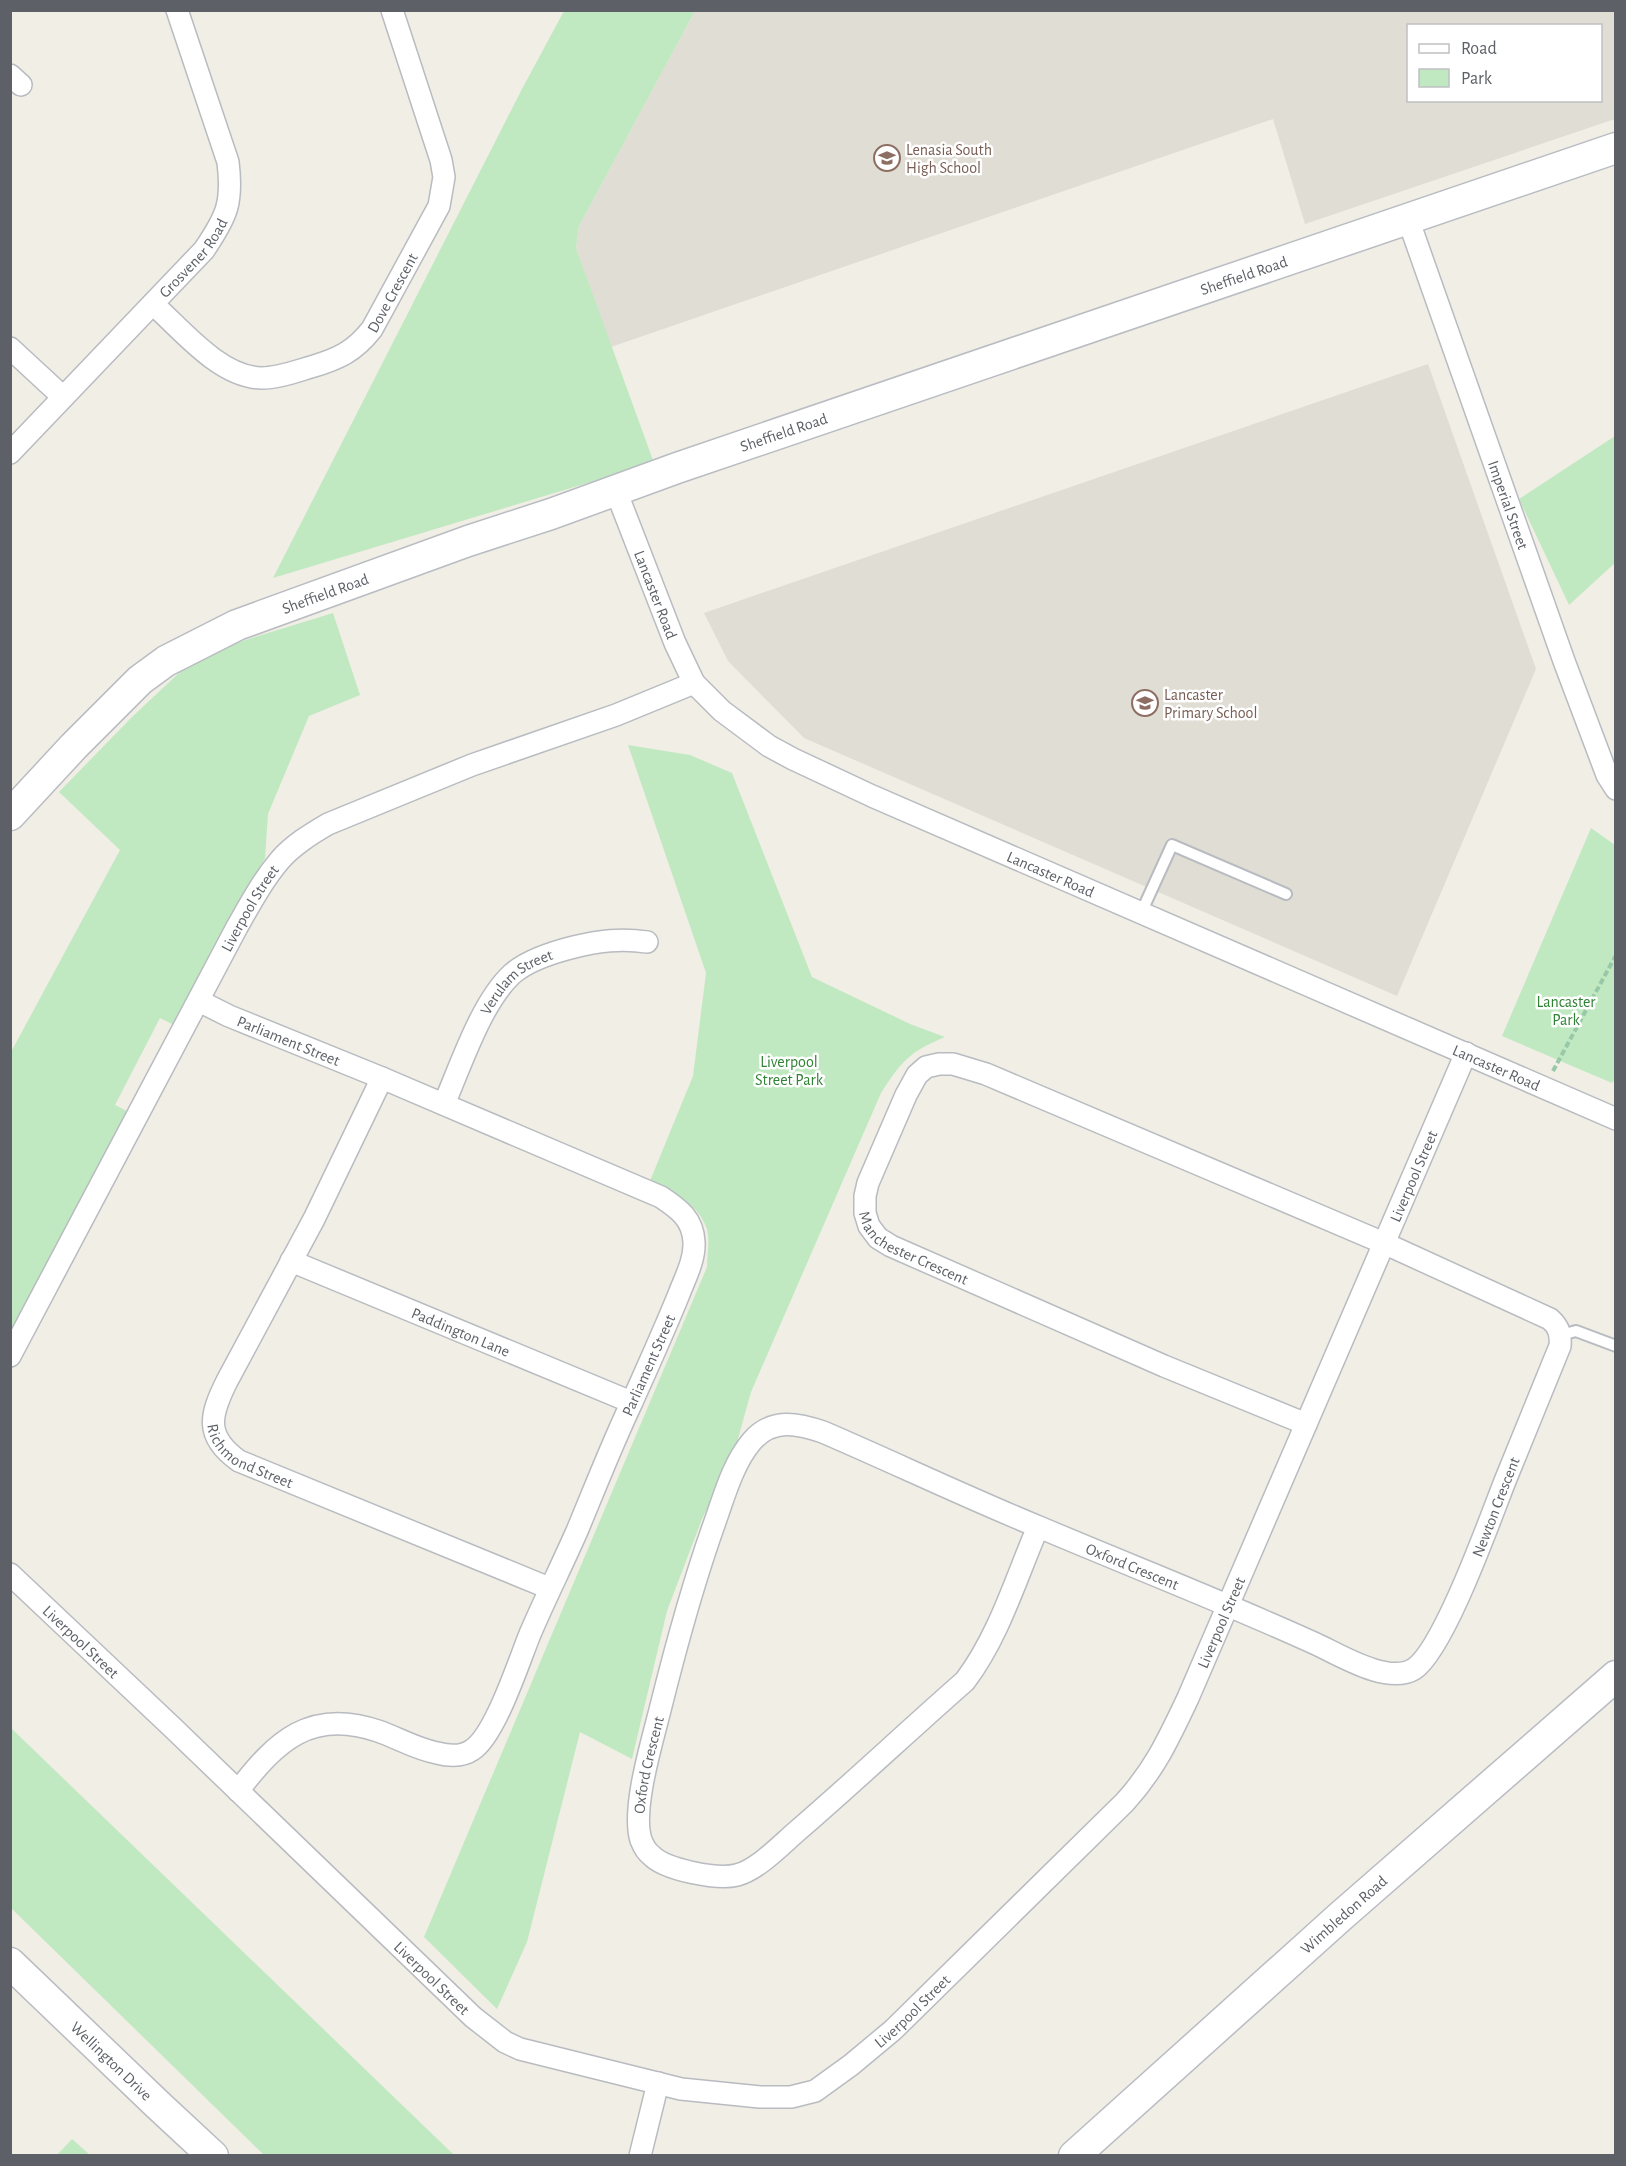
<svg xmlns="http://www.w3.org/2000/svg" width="1626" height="2166" font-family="'Alegreya Sans',sans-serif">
<rect width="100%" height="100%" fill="#f0eee5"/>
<!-- education -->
<path fill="#e0ddd4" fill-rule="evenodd" d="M695 11H1615V119L1305 224 1273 119 611 347 576 248 579 226ZM1408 26H1600V100H1408Z
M1428 364 1536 669 1397 996 804 738 728 661 704 613Z"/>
<!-- green -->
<path fill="#c1e9c1" d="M564 11H695L579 226 576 248 654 463 273 578 522 89Z
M1615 436V563L1569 605 1519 499Z
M333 613 360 695 309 716 268 814 265 858 174 1025 160 1018 115 1105 129 1112 11 1329V1052L120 850 59 792 132 717 180 672 239 642Z
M628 745 690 755 732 773 812 977 910 1024 945 1037C909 1052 902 1061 881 1093L751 1392 734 1453 702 1519 667 1611 632 1759 580 1732 527 1942 497 2009 424 1937 707 1267C707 1256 710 1240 707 1229 698 1203 672 1192 650 1181L693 1076 706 973Z
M1591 828 1615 845 1616 1078 1612 1083 1502 1036Z
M11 1728 454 2155H264L11 1908Z
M72 2139 90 2155H57Z"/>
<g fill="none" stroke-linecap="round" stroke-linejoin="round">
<defs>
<path id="lane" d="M1141 913 1172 845 1286 894
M1561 1335 1576 1331 1616 1346"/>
<g id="street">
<path d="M10 75 21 85"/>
<path id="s1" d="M1408 219 1564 661 1607 775 1616 789"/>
<path id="s2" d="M153 304C183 331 220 377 261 378 278 378 294 372 311 367 338 359 354 352 372 329L439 206 444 177 441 160 392 10"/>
<path d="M10 348 63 397"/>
<path id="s3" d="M10 453 204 250C227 216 233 203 228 162L177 10"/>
<path id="s4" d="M616 491 675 643 694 683 722 711 769 746 793 759 872 796 1616 1119"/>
<path id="s5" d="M199 1001 229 1016 382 1078 661 1197C679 1209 693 1219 694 1242 695 1260 685 1278 679 1294 664 1331 648 1366 632 1402 612 1444 595 1488 577 1531 562 1565 545 1599 530 1634 519 1661 495 1736 472 1750 462 1757 449 1756 437 1753 416 1749 398 1738 378 1731 311 1708 276 1741 238 1791"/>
<path id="s6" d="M382 1078 314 1219 227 1381C210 1415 204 1436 239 1461L549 1588"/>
<path id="s7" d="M444 1104C461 1065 481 1003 512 974 528 960 554 952 574 947 599 941 621 938 647 942"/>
<path id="s8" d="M291 1261 631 1402"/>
<path id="s9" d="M10 1356 237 927C250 904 263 880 280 860 293 845 311 834 328 824L472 765 616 715 694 683"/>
<path id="s10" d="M1038 1527C1016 1578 999 1636 965 1681 908 1731 853 1783 796 1832 780 1846 757 1870 737 1875 718 1880 665 1870 651 1855 647 1852 643 1845 641 1840 631 1809 653 1739 661 1706 677 1642 694 1580 716 1519 725 1493 734 1462 752 1441 772 1418 797 1423 823 1432 895 1463 966 1497 1039 1527 1131 1566 1224 1602 1316 1644 1340 1655 1388 1685 1414 1669 1444 1649 1490 1519 1505 1481 1523 1436 1542 1391 1560 1346 1561 1334 1559 1327 1550 1319L1386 1244 986 1074 953 1064H939L926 1067 917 1075 906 1095 868 1183 865 1196V1213L869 1226 878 1238 891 1246 1164 1366 1306 1424"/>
<path id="s11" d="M10 1574 172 1727 473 2017 505 2042 520 2049 681 2089 760 2097H791L815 2091 851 2065 893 2030 1125 1802C1155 1769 1169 1738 1188 1698L1466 1053"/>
<path d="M640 2156 658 2083"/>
</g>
<g id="secondary">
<path id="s12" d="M10 815 74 746 140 680 166 661 237 625 468 541 551 514 677 468 1616 148"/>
<path id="s13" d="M10 1963 157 2104 213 2156"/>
<path id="s14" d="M1074 2156 1341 1916 1616 1676"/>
</g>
</defs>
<!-- lane casing -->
<use href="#lane" stroke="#b8bbc0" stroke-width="14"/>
<!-- street casing -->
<use href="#street" stroke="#b8bbc0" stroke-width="24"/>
<!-- secondary casing -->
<use href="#secondary" stroke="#b9bcc2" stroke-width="33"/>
<!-- path -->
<path stroke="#98c8a7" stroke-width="4" stroke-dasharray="6 3" stroke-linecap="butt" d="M1553 1071 1616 955"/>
<!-- lane -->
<use href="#lane" stroke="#fff" stroke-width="10"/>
<!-- street -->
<use href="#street" stroke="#fff" stroke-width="21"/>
<!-- secondary -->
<use href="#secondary" stroke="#fff" stroke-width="30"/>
</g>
<!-- icons -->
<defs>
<symbol id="school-ring" viewBox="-11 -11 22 22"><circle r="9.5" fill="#fff" stroke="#8d6e63" stroke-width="1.5"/><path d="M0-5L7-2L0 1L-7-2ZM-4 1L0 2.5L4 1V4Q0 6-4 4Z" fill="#8d6e63"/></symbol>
</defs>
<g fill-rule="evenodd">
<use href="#school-ring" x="872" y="143" width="30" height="30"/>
<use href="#school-ring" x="1130" y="688" width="30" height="30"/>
</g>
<g text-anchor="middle" stroke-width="5" stroke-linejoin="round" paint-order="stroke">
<!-- education labels -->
<g font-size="16" fill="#785e54" stroke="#fff" text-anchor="start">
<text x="906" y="155">Lenasia South<tspan x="906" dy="18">High School</tspan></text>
<text x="1164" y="700">Lancaster<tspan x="1164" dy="18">Primary School</tspan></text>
</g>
<!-- street labels -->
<g font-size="16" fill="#5d6167" stroke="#fff">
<text dy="6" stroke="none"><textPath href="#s3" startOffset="268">Grosvener Road</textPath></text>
<text dy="6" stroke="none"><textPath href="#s12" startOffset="1365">Sheffield Road</textPath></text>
<text dy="6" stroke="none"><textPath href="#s2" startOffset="300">Dove Crescent</textPath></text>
<text dy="6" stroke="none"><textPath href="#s12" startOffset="879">Sheffield Road</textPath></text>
<text dy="6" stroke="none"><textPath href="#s1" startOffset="303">Imperial Street</textPath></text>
<text dy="6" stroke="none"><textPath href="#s12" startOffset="393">Sheffield Road</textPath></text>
<text dy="6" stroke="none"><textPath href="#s4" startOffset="111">Lancaster Road</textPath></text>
<text dy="6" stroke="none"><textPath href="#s4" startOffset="615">Lancaster Road</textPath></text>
<text dy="6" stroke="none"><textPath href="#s9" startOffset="508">Liverpool Street</textPath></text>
<text dy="6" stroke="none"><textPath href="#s7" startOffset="146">Verulam Street</textPath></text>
<text dy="6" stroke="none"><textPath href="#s5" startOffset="98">Parliament Street</textPath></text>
<text dy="6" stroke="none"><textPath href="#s4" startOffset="1101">Lancaster Road</textPath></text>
<text dy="6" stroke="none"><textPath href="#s11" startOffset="2114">Liverpool Street</textPath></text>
<text dy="6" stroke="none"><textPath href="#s10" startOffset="3003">Manchester Crescent</textPath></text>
<text dy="6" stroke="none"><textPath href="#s8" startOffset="184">Paddington Lane</textPath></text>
<text transform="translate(648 1365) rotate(-66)" y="6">Parliament Street</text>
<text dy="6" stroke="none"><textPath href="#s6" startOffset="438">Richmond Street</textPath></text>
<text dy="6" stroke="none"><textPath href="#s10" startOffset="1899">Newton Crescent</textPath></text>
<text dy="6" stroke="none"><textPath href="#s10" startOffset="1412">Oxford Crescent</textPath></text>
<text dy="6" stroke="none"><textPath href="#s11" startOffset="1628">Liverpool Street</textPath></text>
<text dy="6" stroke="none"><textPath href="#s11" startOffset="98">Liverpool Street</textPath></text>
<text dy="6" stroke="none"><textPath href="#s10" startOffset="656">Oxford Crescent</textPath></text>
<text dy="6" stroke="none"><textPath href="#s14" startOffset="362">Wimbledon Road</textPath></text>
<text dy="6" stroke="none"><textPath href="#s11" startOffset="584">Liverpool Street</textPath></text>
<text dy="6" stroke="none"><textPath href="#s11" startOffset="1125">Liverpool Street</textPath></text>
<text dy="6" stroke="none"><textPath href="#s13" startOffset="141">Wellington Drive</textPath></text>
</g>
<!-- park labels -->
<g font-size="16" fill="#308335" stroke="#fff">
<text x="1566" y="1007">Lancaster<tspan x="1566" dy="18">Park</tspan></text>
<text x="789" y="1067">Liverpool<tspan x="789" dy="18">Street Park</tspan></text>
</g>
</g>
<!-- border -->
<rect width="1626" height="2166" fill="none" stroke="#5d6167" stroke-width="24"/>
<!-- legend -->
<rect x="1407" y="24" width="195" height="78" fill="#ffffff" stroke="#bec0c2" stroke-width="1.5"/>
<rect x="1419" y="44" width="30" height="9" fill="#ffffff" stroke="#bec0c2" stroke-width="1.5"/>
<text x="1461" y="54" font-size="18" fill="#5d6167">Road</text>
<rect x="1419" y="69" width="30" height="18" fill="#c1e9c1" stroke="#bec0c2" stroke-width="1.5"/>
<text x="1461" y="84" font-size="18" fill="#5d6167">Park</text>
</svg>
